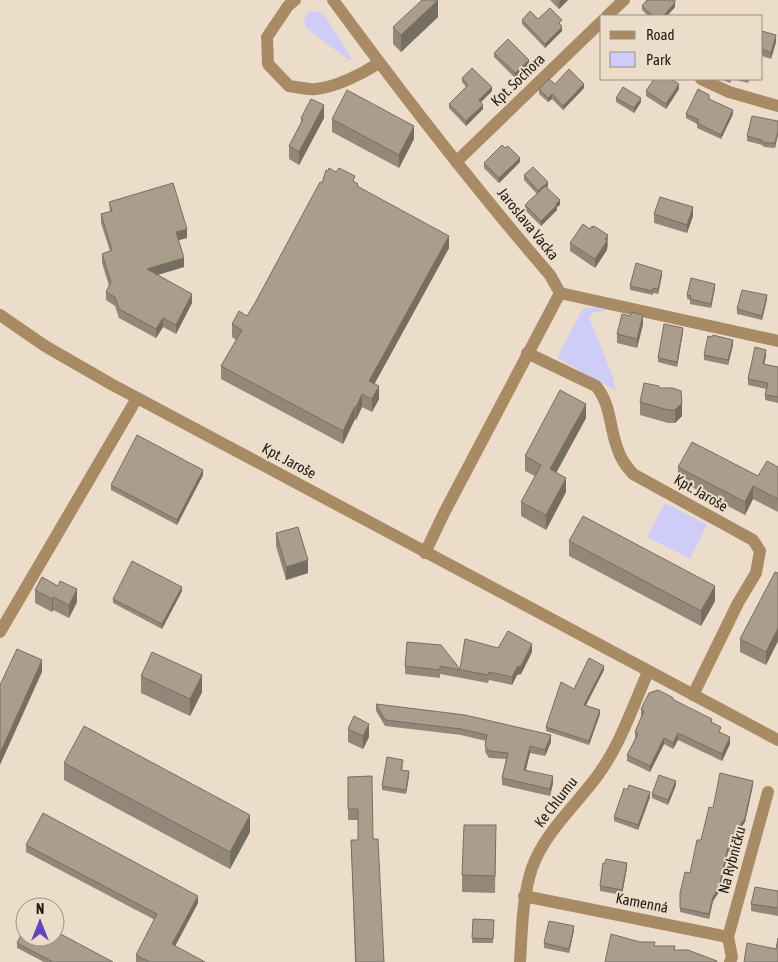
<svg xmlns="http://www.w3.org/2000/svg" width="778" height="962" font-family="'Asap Condensed',sans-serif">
<rect width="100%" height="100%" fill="#ebddca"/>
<!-- green -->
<path fill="#cfccf7" d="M310 11 320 12 327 19 352 59 349 60 306 28 304 20Z
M597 307 607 310 593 313 589 317 613 377 616 391 557 358 582 310 585 308Z
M665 503 707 525 690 559 647 537Z"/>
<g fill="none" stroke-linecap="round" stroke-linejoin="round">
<!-- minor -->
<path stroke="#a88b64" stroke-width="12" d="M295 0 288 6 267 37 268 64 289 86C297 87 308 90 316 89 336 87 362 74 379 63
M333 0C402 94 474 187 550 275L560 293 778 341
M607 16 624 0
M701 79 729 92 778 106
M456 162 602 21
M527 353 596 386C612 406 609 428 618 450 621 460 627 467 633 474L753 540 760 551 756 573 738 603 693 695
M425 553 444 513 560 293
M0 632 137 398
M524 896 728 937 732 957 730 962
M728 937 768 792
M520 962C522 931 522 898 532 868 544 833 577 804 598 775 620 745 633 706 648 672"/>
<!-- tertiary -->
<path stroke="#a88b64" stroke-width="12" d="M0 315 45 346 111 384 778 740"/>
</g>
<!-- wall -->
<path fill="#928778" d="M550 0H568L559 9Z
M676 0 675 3V7L667 16H648L642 10V6Z
M438 17 401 52 393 44V27Z
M538 19 562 25 561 26 562 31 545 48 522 24V20Z
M762 31 776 42 771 59 762 56Z
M494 53 529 64 515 78 494 57Z
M462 78 492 91 481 102 483 109 466 126 449 108V104L466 87 462 82Z
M720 79H750L748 83 732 79 730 83Z
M555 84 584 88 563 110 552 99 548 102 539 94V89Z
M679 89 666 109 646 96V91Z
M616 98 641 102 634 113 616 102Z
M709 99 733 114 721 139 697 128V124L686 118V114Z
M301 118H324L299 165 289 159V146L301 123Z
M332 119 414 139 399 168 332 132Z
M778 121 775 148 764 147 762 145 747 141V136Z
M505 148 520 162 499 183 484 168V163Z
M524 175 548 186 547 187 560 205 557 207V210L541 226 525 210V205L537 194 524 180Z
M355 182 358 187 449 248 374 384 379 399 372 412 362 407 356 420 355 419 343 444 221 379V366L236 340 232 337V324L247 316 255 303 322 183Z
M109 202 187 238 178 240 184 267 157 275 192 303 176 334 163 327 156 338 119 318 115 306 106 300V292L109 286 102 263V254L110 251 101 223V214L110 212Z
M654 214 693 216 687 233 654 223Z
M570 243H608L607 250 595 268 570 251Z
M662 275 658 294 653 293V295L630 290V286Z
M715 288 711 308 690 304V300L687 299V295Z
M767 299 762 320 737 314V309Z
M643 324 637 348 617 343V334Z
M683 332 677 367 658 362V358Z
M733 345 728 365 704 360V355Z
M766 356 764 364 778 367V403L765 400V395L766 389 748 385V379Z
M659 388 682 416 675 423H668L640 415V402Z
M586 418 556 473 566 492 546 530 521 516V502L535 476 525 471V456Z
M678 467 758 476 778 467V512L753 499 745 515 678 480Z
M203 475 177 525 111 490V485Z
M276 533 308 573 286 580 276 546Z
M569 541 715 601 701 626 569 556Z
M778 573V641L766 665 740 652V639Z
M35 590 77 602 69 618 53 610 52 612 35 603Z
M182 591 162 629 113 603V599Z
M407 642 460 669 498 648 532 652 521 674 517 675 512 685 489 680 488 683 440 674V678L405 674V666Z
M604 670 586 705 600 714 589 745 546 731V727L574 689Z
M141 676 202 692 190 716 141 693Z
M674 700 712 722 730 744 722 761 678 740 673 749 664 744 650 772 627 761V755L635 739V732L642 717 641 716V709Z
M376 704 551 742 545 756 530 753 526 770 553 783 550 796 502 785V778L506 759 489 758 485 752 486 741 461 735 385 726 376 711Z
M348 729 369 737 363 749 348 742Z
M64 763 250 832 230 869 64 780Z
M403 765 402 770 409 776 406 794 382 790V786Z
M348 777 373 839 384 962H355L351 840H358V820H348Z
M676 785 668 805 652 798V794Z
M753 785 745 822 736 835 732 853 728 852 719 892 713 901 709 919 680 912V893L690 873 713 808Z
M627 790 650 797 638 830 614 821V817Z
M496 842 495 893 462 892V875Z
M26 845 198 903 175 946 205 962H136V955L155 920 26 852Z
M627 867 622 895 600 891V886Z
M778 891V916L751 911V904Z
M473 919 494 920 493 943H472Z
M574 930 569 953 544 948V943Z
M17 943 113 962H44L17 948Z"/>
<!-- shaded-wall -->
<path fill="#776e62" d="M438 0V17L401 52V35Z
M561 0H568L559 9V3Z
M675 3V7L667 16H663Z
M562 27V31L545 48V44Z
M776 35V42L771 59V53Z
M529 60V64L515 78V73Z
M584 84V88L563 110V106Z
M679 84V89L666 109V104Z
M492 87V91L479 104V100Z
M552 94V99L548 102V98Z
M641 98V102L634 113V108Z
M324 105V118L299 165V152Z
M483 105V109L466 126V121Z
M733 110V114L721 139V135Z
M414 126V139L399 168V155Z
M778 131V135L775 148V143Z
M520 158V162L499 183V178Z
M548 182V186L538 196V191Z
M560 200V205L557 207V210L541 226V221Z
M693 207V216L687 233V225Z
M187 229V238L176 241V232Z
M608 235 607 250 595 268V259Z
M449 236V248L369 394V381Z
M184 258V267L147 278V269Z
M662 271V275L658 294V289Z
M715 284V288L711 308V304Z
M192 294V303L176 334V325Z
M767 295V299L762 320V316Z
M643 315V324L637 348V339Z
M163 318V327L156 338V329Z
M683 328V332L677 367V362Z
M733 340V345L728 365V360Z
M766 350V356L763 370V364Z
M379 386V399L372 412V399Z
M362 394V407L356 420V407Z
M682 403V416L675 423V410Z
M586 404V418L550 484V469Z
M355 406V419L343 444V431Z
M203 470V475L177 525V520Z
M566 478V492L546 530V515Z
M753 486V499L745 515V502Z
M308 560V573L286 580V567Z
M715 586V601L701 626V611Z
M182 587V591L162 629V624Z
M77 589V602L69 618V605Z
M53 597V610L52 612V599Z
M778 628V641L766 665V652Z
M532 644V652L521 674 517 675 512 685V677L517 667Z
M42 660V672L0 765V753Z
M604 666V670L584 709V705Z
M202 675V692L190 716V699Z
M600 710V714L589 745V741Z
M369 724V737L363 749V736Z
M678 733V740L673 749V743Z
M551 735V742L545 756V750Z
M730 737V744L722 761V754Z
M664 738V744L650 772V766Z
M530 746V753L524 776V770Z
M409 771V776L406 794V790Z
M553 776V783L550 796V789Z
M676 781V785L668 805V800Z
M753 781V785L745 822 736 835 732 853V848L736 831Z
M650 792V797L638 830V825Z
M250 815V832L230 869V852Z
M728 847V852L719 892 713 901 709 919V914L713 897Z
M627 863V867L622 895V890Z
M198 896V903L172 952V944Z
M574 926V930L569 953V949Z"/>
<!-- building -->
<path fill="#aa9d8c" stroke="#776e62" d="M422 0H438L401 35 393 27Z
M647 0H673V1L675 3 663 16H653L642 6Z
M550 8 562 20 559 23 562 27 545 44 522 20 530 11 538 19Z
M762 31 776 35 771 53 762 49Z
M508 39 529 60 515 73 494 53Z
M472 68 492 87 479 100 483 105 466 121 449 104 468 85 462 78Z
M569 69 584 84 563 106 552 94 548 98 539 89 549 79 555 84Z
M654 79H671L679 84 666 104 646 91Z
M623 87 641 98 634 108 616 98Z
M698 89 709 95V99L733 110 721 135 697 123 699 120 686 114Z
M347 90 414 126 399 155 332 119Z
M311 99 324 105 299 152 289 146 303 119 301 118Z
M752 116 778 121V131L775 143H764L762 140 747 136Z
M502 145 505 148 508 146 520 158 499 178 484 163Z
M533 167 548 182 538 191 524 175Z
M329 168 336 172 339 168 355 176 353 181 358 184 357 186 449 236 369 381 379 386 372 399 362 394 356 407 355 406 343 431 221 366 242 330 232 324 239 311 247 316 255 303 320 182 322 183 326 170 328 171Z
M173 183 187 229 176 232 184 258 147 269 192 294 176 325 163 318 156 329 119 309 115 297 106 292 111 282 102 254 112 250 101 214 112 211 109 202Z
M545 186 560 200 556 204 557 205 541 221 525 205Z
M660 197 693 207 687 225 654 214Z
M583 224 590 229 592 226 593 228 594 226 608 235 605 239 607 241 595 259 570 243Z
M636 263 662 271 658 289 653 288V291L630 286Z
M691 278 715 284 711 304 690 299 691 296 687 295Z
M742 290 767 295 762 316 737 309Z
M631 312 643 315 637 339 617 334 622 314 630 316Z
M664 324 683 328 677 362 658 358Z
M713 335 733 340 728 360 704 355 708 336 712 337Z
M755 347 766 350 763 364 778 367V397L765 395 768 383 748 379Z
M644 383 659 386V388H673L681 391 682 403 675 410H668L640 402Z
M560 390 586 404 550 469 566 478 546 515 521 502 541 465 525 456Z
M137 435 203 470 177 520 111 485Z
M692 442 758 476 767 461 778 467V499L753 486 745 502 678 467Z
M583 516 715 586 701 611 569 541Z
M298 527 308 560 286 567 276 533Z
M132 561 182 587 162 624 113 599Z
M775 572 778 573V628L766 652 740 639Z
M42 577 58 586 60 581 77 589 69 605 53 597 52 599 35 590Z
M508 631 532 644 521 666 517 667 512 677 489 672 488 675 440 666V670L405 666 407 642 441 645 460 669 465 639 498 648Z
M17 649 42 660 0 753V685Z
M152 652 202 675 190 699 141 676Z
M589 658 604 666 584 705 600 710 589 741 546 727 561 682 574 689Z
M658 690 672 697 674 700 712 719 711 722 721 727 719 732 730 737 722 754 678 733 673 743 664 738 650 766 627 755 638 734 635 732 644 711 641 709 649 693Z
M376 704 465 715 551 735 545 750 530 746 524 770 553 776 550 789 502 778 508 753 489 751 485 746 487 735 461 729 385 720Z
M354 716 369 724 363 736 348 729Z
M84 726 250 815 230 852 64 763Z
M387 757 403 760 401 770 409 771 406 790 382 786Z
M720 773 753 781 745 818 736 831 732 848 728 847 719 888 713 897 709 914 680 908V893L685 872 690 873 697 840H701L709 807 713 808Z
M659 775 676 781 668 800 652 794Z
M372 776 373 839H378L384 962H356L351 840H358V809H348V777Z
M629 785 650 792 638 825 614 817 624 788 627 790Z
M43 813 198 896 172 944 205 962H150L136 955 157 914 26 845Z
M464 825H496L495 876 462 875Z
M606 859 627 863 622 890 600 886 603 863H605Z
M755 887 778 891V908L751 904Z
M473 919 494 920 493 939 472 938Z
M549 921 574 926 569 949 544 943Z
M25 927V937H55V931L113 962H53L17 943Z
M611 934 640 942H655L654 946H675L674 950H688L717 961V962H605Z
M778 938V962H744L747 943 776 949Z"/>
<g text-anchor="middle" stroke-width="4" stroke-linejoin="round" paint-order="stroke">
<!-- street labels -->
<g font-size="15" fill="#211c15" stroke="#ebddca">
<text transform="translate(518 80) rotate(-44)" y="5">Kpt. Sochora</text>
<text transform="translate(528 224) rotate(51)" y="5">Jaroslava Vacka</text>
<text transform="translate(289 461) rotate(28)" y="5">Kpt. Jaroše</text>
<text transform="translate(701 493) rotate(30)" y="5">Kpt. Jaroše</text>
<text transform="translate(556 802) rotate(-52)" y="5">Ke Chlumu</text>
<text transform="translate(732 860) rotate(-75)" y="5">Na Rybníčku</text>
<text transform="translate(642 903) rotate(11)" y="5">Kamenná</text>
</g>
</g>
<!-- legend -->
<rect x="600" y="15" width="162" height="65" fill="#ebddca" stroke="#9a9082"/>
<rect x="610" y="31" width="25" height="8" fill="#a88b64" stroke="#9a9082"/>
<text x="646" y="40" font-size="15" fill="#211c15">Road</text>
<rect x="610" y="52" width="25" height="15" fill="#cfccf7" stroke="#9a9082"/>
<text x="646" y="65" font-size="15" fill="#211c15">Park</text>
<!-- north arrow -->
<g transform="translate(40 922)"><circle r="24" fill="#ebddca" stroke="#9a9082"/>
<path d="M0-4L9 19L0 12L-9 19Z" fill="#5f45be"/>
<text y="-8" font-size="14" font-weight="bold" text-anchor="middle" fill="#211c15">N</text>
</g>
</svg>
